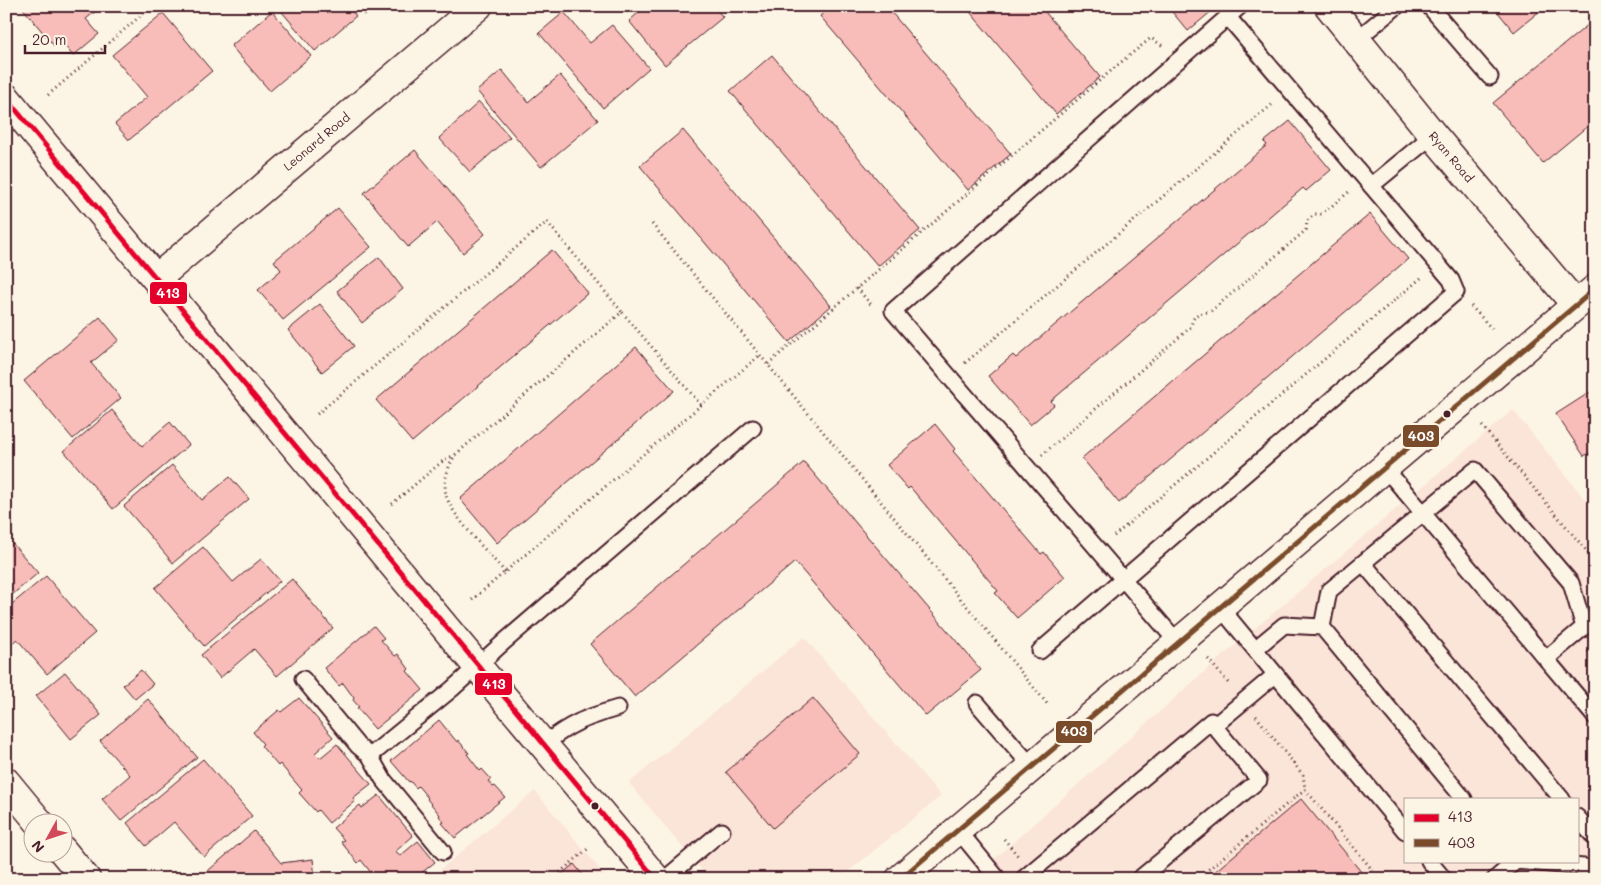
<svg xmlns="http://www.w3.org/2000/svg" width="1601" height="885" font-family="Mali,sans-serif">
<rect width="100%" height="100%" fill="#fcf5e5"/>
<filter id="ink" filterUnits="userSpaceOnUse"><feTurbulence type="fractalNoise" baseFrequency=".02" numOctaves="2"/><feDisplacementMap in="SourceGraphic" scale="10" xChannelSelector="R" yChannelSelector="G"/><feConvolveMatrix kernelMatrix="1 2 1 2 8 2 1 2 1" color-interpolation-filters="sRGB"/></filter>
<g filter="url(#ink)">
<!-- built -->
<path fill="#fbe4d8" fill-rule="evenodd" d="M1513 410 1595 512V879H972L1212 665ZM1405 799H1577V861H1405Z
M804 637 941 796 839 879H709L629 783Z
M535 791 608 879H429L531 794Z"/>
<!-- building -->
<path fill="#f8bcb9" stroke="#4a1f2b" d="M21 6H102L86 19 99 34 73 56 61 41 55 47Z
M277 6H348L356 16 315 51Z
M358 6H375L365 15Z
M646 6H713L723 17 665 65 629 21Z
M831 6H886L1011 154 968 190 820 16Z
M965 6H1040L1100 77 1056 114Z
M1167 6H1210L1213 10 1188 31Z
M1493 6H1546L1514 32Z
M272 11 311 56 270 91 231 46Z
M564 12 590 43 612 25 649 68 603 108 539 33Z
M163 13 212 71 129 140 115 124 147 97 112 55Z
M1595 19V120L1543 163 1493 103Z
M772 55 920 230 878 266 730 91Z
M502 70 528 102 560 75 598 120 541 167 477 91Z
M479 102 510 137 470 172 439 138Z
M1290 121 1331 170 1306 191 1303 188 1051 401 1054 405 1030 425 988 376 1013 355 1016 358 1267 145 1264 142Z
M683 130 831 306 789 342 640 166Z
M415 150 485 234 463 253 437 222 408 247 364 193Z
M338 208 371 247 283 320 258 290 281 270 274 261Z
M1370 214 1408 259 1119 503 1082 458Z
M552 250 588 293 412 442 376 400Z
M379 257 403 289 362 323 337 291Z
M320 304 354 346 322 372 288 330Z
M100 317 119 340 91 363 121 398 73 439 24 381Z
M636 347 674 391 497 543 460 499Z
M1595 389V463L1589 453 1584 456 1556 414Z
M112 410 142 446 170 422 189 445 113 509 64 451Z
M935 424 955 449 953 451 1041 554 1044 552 1065 577 1017 618 995 593 998 591 910 487 908 489 887 465Z
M804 462 981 670 926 716 795 562 635 697 590 644Z
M172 465 202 500 230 477 249 499 173 563 124 506Z
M6 536 38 573 6 600Z
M203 547 233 582 261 559 280 581 204 646 155 588Z
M46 576 95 633 47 674 17 639 6 648V609Z
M292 579 333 628 277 676 254 649 220 678 201 655Z
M374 626 384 638 381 640 395 656 398 654 409 669 407 671 423 690 375 729 357 708 359 707 353 700 354 698 343 683 339 686 324 668Z
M141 670 153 684 135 699 123 685Z
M65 672 101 715 71 739 36 696Z
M299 698 333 737 315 753 320 758 337 744 371 784 353 798 355 801 329 823 318 810 316 812 299 793 302 790 280 764 278 766 261 746 263 744 253 732 279 710 281 712Z
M813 698 860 754 773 828 726 772Z
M148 699 197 757 121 821 102 799 130 775 100 741Z
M439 720 457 742 458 740 469 753 467 754 480 771 482 769 491 779 488 781 493 787 495 786 505 797 455 838 442 823 444 822 439 816 440 815 427 799 428 798 418 786 416 788 410 781 409 782 391 761Z
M203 759 252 816 204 857 174 822 146 846 127 823Z
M379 795 413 836 396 851 400 856 418 841 435 862 414 879H376L361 860 358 863 341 842 344 840 333 828 360 805 362 808Z
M1301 799 1367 879H1206Z
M254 831 281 863 313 859 315 879H204L202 876Z
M574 864 586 879H556Z"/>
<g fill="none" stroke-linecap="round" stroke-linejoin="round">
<defs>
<path id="lane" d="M1429 6 1490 77
M1356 40 1397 6
M1371 186 1433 135
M1384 467 1595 717
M1363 563 1562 799
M1220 607 1405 831
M1322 627 1329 591 1475 470 1571 583 1584 627 1546 659
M1178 643 893 311 1240 6
M1255 649 1284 625 1322 627 1464 799
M1040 651 1456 292 1451 280 1228 17
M303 679 358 746 370 756 383 779 443 852
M977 703 1032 767
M543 745C571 723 585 718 618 708
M370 756 452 689 505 641 753 428
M1577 817 1595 838
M958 830 998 879
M1429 861 1444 879
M665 879 722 831
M1023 879 1211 721 1214 726 1275 675
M1139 879 1259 780 1214 726
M1495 879 1516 861 1595 868"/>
<path id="street" d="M1329 6 1433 135 1576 305
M157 278 478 6
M6 782 39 822
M62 850 86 879"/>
<path id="secondary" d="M6 98 478 667 656 879
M900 879 1595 289"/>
</defs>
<!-- lane casing -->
<use href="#lane" stroke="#4a1f2b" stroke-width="19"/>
<!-- street casing -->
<use href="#street" stroke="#4a1f2b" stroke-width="31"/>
<!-- secondary casing -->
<use href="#secondary" stroke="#4a1f2b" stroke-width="31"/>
<!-- path -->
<path stroke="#4a1f2b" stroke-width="3" stroke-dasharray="1 4" stroke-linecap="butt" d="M48 95 152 6
M652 224 1049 706
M857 288 873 307
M1471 306 1493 330
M965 363 1274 103
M768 364 1126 58 1151 38 1163 46
M317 414 547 222 622 312
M1482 426 1595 561
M1042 455 1191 327C1193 315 1198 312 1210 312L1306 230 1307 221 1315 214H1322L1350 191
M392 504 444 460 455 455
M1114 536 1421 278
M505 572C490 555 451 515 446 495 443 480 448 467 455 455L622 312 701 405
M472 600 760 355
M1588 651 1595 659
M1208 659 1230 685
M1256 716 1303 775 1305 789 1380 879
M1004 839 1018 856
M552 879 590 847
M1197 879 1305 789"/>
<!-- lane -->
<use href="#lane" stroke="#fcf5e5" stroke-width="15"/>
<!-- street -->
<use href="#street" stroke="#fcf5e5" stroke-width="28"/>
<!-- secondary -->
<use href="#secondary" stroke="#fcf5e5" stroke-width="28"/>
<defs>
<path id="bus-1" d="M6 98 656 879"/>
<path id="bus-2" d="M900 879 1595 289"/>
</defs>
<!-- bus-1 casing -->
<use href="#bus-1" stroke="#fcf5e5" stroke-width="9"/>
<!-- bus-2 casing -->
<use href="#bus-2" stroke="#fcf5e5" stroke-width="9"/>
<!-- bus-1 -->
<use href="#bus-1" stroke="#e4002b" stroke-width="5"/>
<!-- bus-2 -->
<use href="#bus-2" stroke="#7a4b2a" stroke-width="5"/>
</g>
</g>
<!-- markers -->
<g fill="#4a1f2b" stroke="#fcf5e5" stroke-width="2">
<circle cx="1447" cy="414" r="4.5"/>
<circle cx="595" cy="806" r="4.5"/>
</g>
<g text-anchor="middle" stroke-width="4" stroke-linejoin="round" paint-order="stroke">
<!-- street labels -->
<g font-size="12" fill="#4a1f2b" stroke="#fcf5e5">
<text transform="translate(317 142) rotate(-40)" y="4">Leonard Road</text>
<text transform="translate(1451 157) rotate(50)" y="4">Ryan Road</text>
</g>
</g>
<g stroke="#fcf5e5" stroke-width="2">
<rect x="149" y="281" width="39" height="24" rx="5" fill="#e4002b"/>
<rect x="1402" y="424" width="38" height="24" rx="5" fill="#7a4b2a"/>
<rect x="474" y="672" width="39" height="24" rx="5" fill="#e4002b"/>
<rect x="1055" y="720" width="38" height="24" rx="5" fill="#7a4b2a"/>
</g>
<g font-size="14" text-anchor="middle" font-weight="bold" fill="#fff">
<text x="168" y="298">413</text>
<text x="1421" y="441">403</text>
<text x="494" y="689">413</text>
<text x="1074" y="736">403</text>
</g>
<!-- margin -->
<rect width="1601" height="885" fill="none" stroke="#fcf5e5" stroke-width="25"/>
<rect x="12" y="12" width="1576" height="860" fill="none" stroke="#4a1f2b" stroke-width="2" filter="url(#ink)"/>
<!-- legend -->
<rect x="1404" y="798" width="175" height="65" fill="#fcf5e5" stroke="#b59f9b"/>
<rect x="1414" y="814" width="25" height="8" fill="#e4002b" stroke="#b59f9b"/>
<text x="1448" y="822" font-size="15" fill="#4a1f2b">413</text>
<rect x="1414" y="839" width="25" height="8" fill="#7a4b2a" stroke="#b59f9b"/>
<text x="1448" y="848" font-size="15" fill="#4a1f2b">403</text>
<!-- north arrow -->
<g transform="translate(48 838) rotate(230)"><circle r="24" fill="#fcf5e5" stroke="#b59f9b"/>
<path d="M0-4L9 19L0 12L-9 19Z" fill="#d1495b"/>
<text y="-8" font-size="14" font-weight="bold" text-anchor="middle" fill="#4a1f2b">N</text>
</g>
<!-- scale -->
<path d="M25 45v8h80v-8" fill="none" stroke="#4a1f2b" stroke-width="2.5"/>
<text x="32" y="45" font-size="15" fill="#4a1f2b" stroke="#fcf5e5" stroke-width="4" paint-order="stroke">20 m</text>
</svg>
